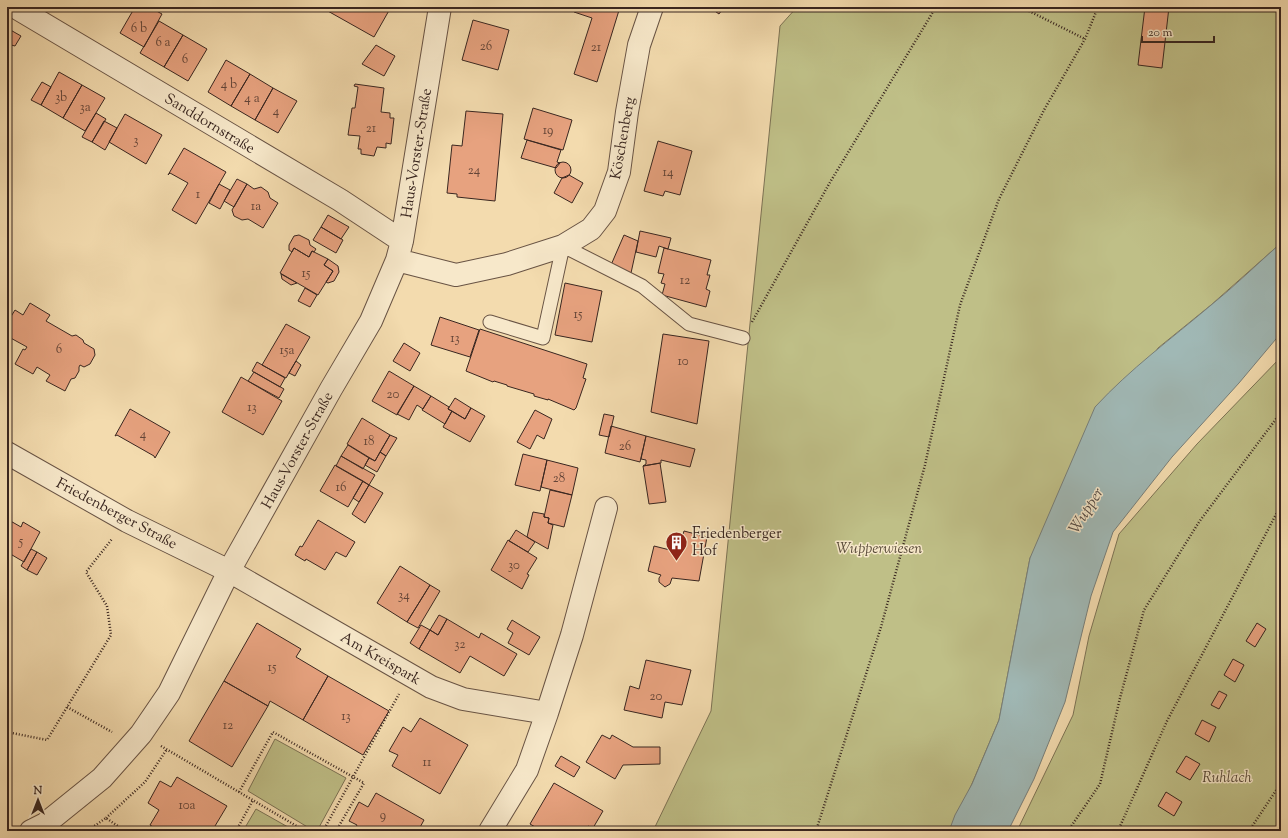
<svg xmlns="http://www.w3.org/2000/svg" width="1288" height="838" font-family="'Sorts Mill Goudy',serif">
<rect width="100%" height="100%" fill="#f3dbae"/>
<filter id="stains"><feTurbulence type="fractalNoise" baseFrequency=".005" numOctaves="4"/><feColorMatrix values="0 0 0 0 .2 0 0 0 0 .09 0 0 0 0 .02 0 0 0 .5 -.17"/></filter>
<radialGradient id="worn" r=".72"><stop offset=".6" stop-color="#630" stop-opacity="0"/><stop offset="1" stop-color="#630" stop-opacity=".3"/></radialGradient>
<!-- green -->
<path fill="#bfbf87" stroke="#7c7254" d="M797 7H1281V243L1211 305 1158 348 1030 558 999 720 952 831H653L711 711 780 26Z
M1281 357V831H1017L1073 715 1089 636 1119 534 1197 444Z
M275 739 346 778 317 831H314L248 791Z
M256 809 295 831H243Z"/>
<!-- water -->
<path fill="#a0b8b5" stroke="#777e79" d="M1281 243V333L1239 383 1172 457 1113 532 1091 596 1065 702 1034 779 1008 831H949L955 815 972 784 999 720 1030 558 1095 407C1130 369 1171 339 1210 306 1235 286 1257 264 1281 243Z"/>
<!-- building -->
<path fill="#e7a27f" stroke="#392620" d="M135 7H149L162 14 144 47 120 33Z
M328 7H391L374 37 326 10Z
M574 7H620L597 82 574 74 592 18 574 12Z
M709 7H724L719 14Z
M1145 7H1169L1162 68 1138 65Z
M473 20 509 30 498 70 462 60Z
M159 21 183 35 164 67 140 53Z
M7 28 21 36 15 46 7 44Z
M183 35 207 49 188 81 164 67Z
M376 45 395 56 384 76 362 64Z
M226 60 250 74 231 106 208 92Z
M59 72 82 85 63 118 41 105Z
M250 74 273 88 255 120 231 106Z
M42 82 51 87 41 105 31 100Z
M355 84 384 88 381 112 390 113V118H394L391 144 386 143V148L377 147 374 156 361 154V149H358L360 136 348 135 352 108H355L358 87 354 86Z
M82 85 105 98 85 131 63 118Z
M273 88 297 101 278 133 255 120Z
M533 108 572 120 563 150 524 139Z
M466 111 503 114 495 201 457 197V194L447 193 452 145 462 146Z
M96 113 106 119 92 142 82 137Z
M125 114 162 135 146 164 109 142Z
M104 121 117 128 105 150 92 142Z
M527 140 561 150 557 162 560 163 556 168 521 158Z
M658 141 692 151 680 195 665 191 663 196 644 191Z
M184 148 226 172 196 224 172 210 188 183 170 173 168 175Z
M555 170a8 8 0 1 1 16 0a8 8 0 1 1-16 0Z
M569 175 583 183 572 203 554 193 562 178Z
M237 179 247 184 234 207 224 201Z
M219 184 230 190 220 209 209 203Z
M247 184 254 189 261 187 268 192 270 198 278 203 263 228 248 219 242 220 234 216 232 210Z
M328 215 349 227 341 239 321 227Z
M321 227 343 240 336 253 313 240Z
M640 231 671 238 668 249 659 246 656 257 636 252Z
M299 235 309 240 310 245 316 249 314 252 312 251 309 257 294 248 292 252 289 250V245L294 236Z
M624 235 638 241 631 273 611 265Z
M294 248 309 257 312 251 328 259 324 265 333 271 318 295 280 273Z
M664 248 711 260 707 275H710L706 289 710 291 706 307 662 295 665 284 661 283 664 274 658 273Z
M328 259 338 266 339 272 334 281 328 283 326 282 333 271 324 265Z
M281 274 297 283 291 285 282 279Z
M565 283 602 291 592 342 555 335Z
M305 288 317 295 310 307 298 301Z
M30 303 50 315 46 321 72 336 76 335 83 340 84 343 94 349 95 355 90 364 84 367 80 365 79 367V371L75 378 71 379 65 391 46 381 50 375 37 367 33 374 15 364 23 349 25 350 27 347 7 336V323L15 310 23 315Z
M440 317 479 330 470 357 431 345Z
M286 324 310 337 286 378 262 365Z
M480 329 587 364 583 378 586 379 576 408 574 410 548 399V400L534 396V394L507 386V385L494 381 493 382 466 371Z
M663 334 709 341 697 424 651 412Z
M404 343 420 353 410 371 393 361Z
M296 361 301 365 295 376 289 373Z
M257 362 285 378 280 387 252 371Z
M389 371 414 386 397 415 372 401Z
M254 372 284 389 279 398 248 381Z
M241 377 282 401 263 435 222 412Z
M414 386 431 396 423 409 417 405 409 420 397 414Z
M431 396 449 407 448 409 452 411 445 424 422 410Z
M455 398 471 408 465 419 448 409Z
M471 408 485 416 470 442 443 427 452 411 465 419Z
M130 409 170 432 155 458 154 456 117 435 115 436Z
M535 410 552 419 544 439 537 435 530 449 517 442Z
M604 414 614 416 609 437 599 435Z
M362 418 390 435 375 461 347 444Z
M611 426 646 436 640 462 605 453Z
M390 435 397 438 386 456 380 452Z
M646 436 695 449 690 467 661 460V463L643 466 646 464V460L641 459Z
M348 445 369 458 363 469 341 456Z
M380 452 386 456 377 472 365 465 369 458 375 461Z
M523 454 547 460 540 491 515 485Z
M341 456 375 475 369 485 336 466Z
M547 460 578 468 572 495 541 487Z
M660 463 666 502 649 504 643 466Z
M335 465 363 481 348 507 320 491Z
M363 481 369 485 359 502 353 498Z
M369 485 383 493 365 523 352 514Z
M550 490 572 495 564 527 548 523 549 518 544 517Z
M533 512 544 514V517L549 518 548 523 553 525 548 549 527 537Z
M7 519 21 527 23 522 40 532 24 562 7 552Z
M318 520 355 542 346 557 336 552 325 570 306 559 305 561 295 555 300 546 302 547Z
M516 530 535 542 528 552 509 541Z
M684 531 707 537 699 581 672 578 670 584 665 587 659 582V578L661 575 648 571 654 546 678 552Z
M508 540 537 558 527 574 529 575 522 589 491 570Z
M31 549 37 552 27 570 21 566Z
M37 552 47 558 37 575 27 570Z
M400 566 430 585 407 622 377 603Z
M430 585 440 591 418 628 407 622Z
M439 615 447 619 438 635 430 630Z
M447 619 479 638 481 633 517 654 504 676 470 656 460 673 419 649 430 630 438 635Z
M512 620 540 637 529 655 508 643 513 633 507 629Z
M257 623 301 649 296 657 328 676 303 720 270 701 268 706 224 681Z
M1257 623 1266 629 1255 647 1246 641Z
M421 625 430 630 419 649 410 643Z
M1233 659 1244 665 1235 682 1224 675Z
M646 660 691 670 682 705 665 702 662 718 624 710 630 686 639 689Z
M328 676 389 711 363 755 303 720Z
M224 681 268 706 232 767 189 741Z
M1219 691 1227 695 1219 709 1211 705Z
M420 718 468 745 440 794 392 766 398 755 389 751 403 727 411 732Z
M1202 720 1216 727 1209 742 1195 734Z
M602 735 610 739 612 735 633 747H660V764L623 765 615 779 586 762Z
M561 756 580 767 574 777 555 766Z
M1186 756 1200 764 1190 780 1176 772Z
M177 777 227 806 212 831H160L150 825 159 810 148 803 160 781 171 787Z
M554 783 603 811 593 828 588 826 585 831H542L530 824Z
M1166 792 1182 802 1174 816 1158 806Z
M376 793 424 820 418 831H354L357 825 349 821 359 802 368 807Z"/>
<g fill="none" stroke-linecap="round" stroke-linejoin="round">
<defs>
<path id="lane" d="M490 322 543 338 563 246 642 286 689 324 743 338"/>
<path id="street" d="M15 7 340 200 402 241
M397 260 456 275 507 264 563 246 591 229 605 211 619 172 627 112 639 45 652 7
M7 453 127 521 229 571 431 687 463 699 547 713 572 635 606 508
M31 831 45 824 102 778 141 734 169 693 229 571 331 389 371 321 397 260 402 241 440 7
M490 831 527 770 547 713"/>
</defs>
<!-- lane casing -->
<use href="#lane" stroke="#685344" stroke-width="15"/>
<!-- street casing -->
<use href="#street" stroke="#685344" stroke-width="24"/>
<!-- path -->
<path stroke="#392620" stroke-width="2.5" stroke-dasharray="1 2" stroke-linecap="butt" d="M1021 7 1085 39
M752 322 829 184 936 7
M67 707 112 732
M7 732 47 740 111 635 107 606 86 572 112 539
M161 746 305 831
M239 792 273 732 364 783 336 831
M106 818 145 782 167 749
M87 831 106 818 125 831
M236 831 253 800
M323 831 399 694
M816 831 881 627 925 465 960 305 999 199 1044 110 1085 39 1098 7
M1068 831 1100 784 1120 698 1144 610 1199 522 1276 419 1281 415
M1118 831 1167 721 1281 505
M1249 831 1281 783"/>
<!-- lane -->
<use href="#lane" stroke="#f7e8ca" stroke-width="13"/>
<!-- street -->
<use href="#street" stroke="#f7e8ca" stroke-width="22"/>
</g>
<!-- icons -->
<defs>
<symbol id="building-pin" viewBox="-11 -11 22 30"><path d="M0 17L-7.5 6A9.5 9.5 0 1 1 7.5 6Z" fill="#8f2418" stroke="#f7e8ca"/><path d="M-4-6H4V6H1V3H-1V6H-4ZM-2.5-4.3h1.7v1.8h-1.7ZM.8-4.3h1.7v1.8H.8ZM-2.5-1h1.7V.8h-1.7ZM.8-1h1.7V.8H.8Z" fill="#fff"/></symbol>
</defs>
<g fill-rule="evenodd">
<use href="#building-pin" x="664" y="530" width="25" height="34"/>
</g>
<g text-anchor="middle" stroke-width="3" stroke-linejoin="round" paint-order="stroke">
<!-- number labels -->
<g font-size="13" fill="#644538">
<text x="139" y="32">6 b</text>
<text x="163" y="46">6 a</text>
<text x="486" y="50">26</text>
<text x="596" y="51">21</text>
<text x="185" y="63">6</text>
<text x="229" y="88">4 b</text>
<text x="61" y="101">3b</text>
<text x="252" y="102">4 a</text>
<text x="85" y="111">3a</text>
<text x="276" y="115">4</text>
<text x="371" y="132">21</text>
<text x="548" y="134">19</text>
<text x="136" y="144">3</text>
<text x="474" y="174">24</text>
<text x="668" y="176">14</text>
<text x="198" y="198">1</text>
<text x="256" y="210">1a</text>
<text x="306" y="277">15</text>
<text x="685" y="284">12</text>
<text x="578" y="318">15</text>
<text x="455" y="342">13</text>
<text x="59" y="353">6</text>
<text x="287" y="354">15a</text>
<text x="683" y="365">10</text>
<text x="393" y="398">20</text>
<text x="252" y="411">13</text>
<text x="143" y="438">4</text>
<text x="369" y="445">18</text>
<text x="625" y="450">26</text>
<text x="559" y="482">28</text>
<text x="341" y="491">16</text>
<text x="21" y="545">5</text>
<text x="514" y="569">30</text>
<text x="404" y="599">34</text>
<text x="460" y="648">32</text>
<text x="272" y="671">15</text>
<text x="656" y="700">20</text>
<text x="346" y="720">13</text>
<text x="228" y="729">12</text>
<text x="427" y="766">11</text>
<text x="187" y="809">10a</text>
<text x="383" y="819">9</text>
</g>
<!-- street labels -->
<g font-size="15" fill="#392620" stroke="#f7e8ca">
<text transform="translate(210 123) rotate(31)" y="5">Sanddornstraße</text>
<text transform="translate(622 138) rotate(-80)" y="5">Köschenberg</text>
<text transform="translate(416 153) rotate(-81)" y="5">Haus-Vorster-Straße</text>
<text transform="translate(297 450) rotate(-61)" y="5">Haus-Vorster-Straße</text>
<text transform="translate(117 513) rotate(28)" y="5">Friedenberger Straße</text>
<text transform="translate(381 658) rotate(30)" y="5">Am Kreispark</text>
</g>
<!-- poi labels -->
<g font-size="15" fill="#392620" stroke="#f7e8ca" text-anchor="start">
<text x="692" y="538">Friedenberger<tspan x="692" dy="17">Hof</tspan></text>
</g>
<!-- park labels -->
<g font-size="15" font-style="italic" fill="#5a4c3a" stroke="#f7e8ca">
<text x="879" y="553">Wupperwiesen</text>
<text x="1227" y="782">Ruhlach</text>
</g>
<!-- water labels -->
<g font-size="16" font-style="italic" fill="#534a45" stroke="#f7e8ca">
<text transform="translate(1085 510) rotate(-58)" y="6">Wupper</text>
</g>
</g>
<!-- margin -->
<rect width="1288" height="838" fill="none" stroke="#f3dbae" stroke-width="24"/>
<rect x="8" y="8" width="1272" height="822" fill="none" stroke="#392620" stroke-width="2"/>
<rect x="12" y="12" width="1264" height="814" fill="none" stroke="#392620"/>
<!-- north arrow -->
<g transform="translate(38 800)" stroke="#f7e8ca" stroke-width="3" paint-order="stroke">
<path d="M0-3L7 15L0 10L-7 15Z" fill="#392620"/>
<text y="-6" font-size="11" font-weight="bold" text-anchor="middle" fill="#392620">N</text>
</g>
<!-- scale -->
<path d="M1142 36v6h72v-6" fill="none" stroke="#392620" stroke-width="2"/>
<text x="1148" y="36" font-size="12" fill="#392620" stroke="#f7e8ca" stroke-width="3" paint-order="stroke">20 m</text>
<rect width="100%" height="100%" filter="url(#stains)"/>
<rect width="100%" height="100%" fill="url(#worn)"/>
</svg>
